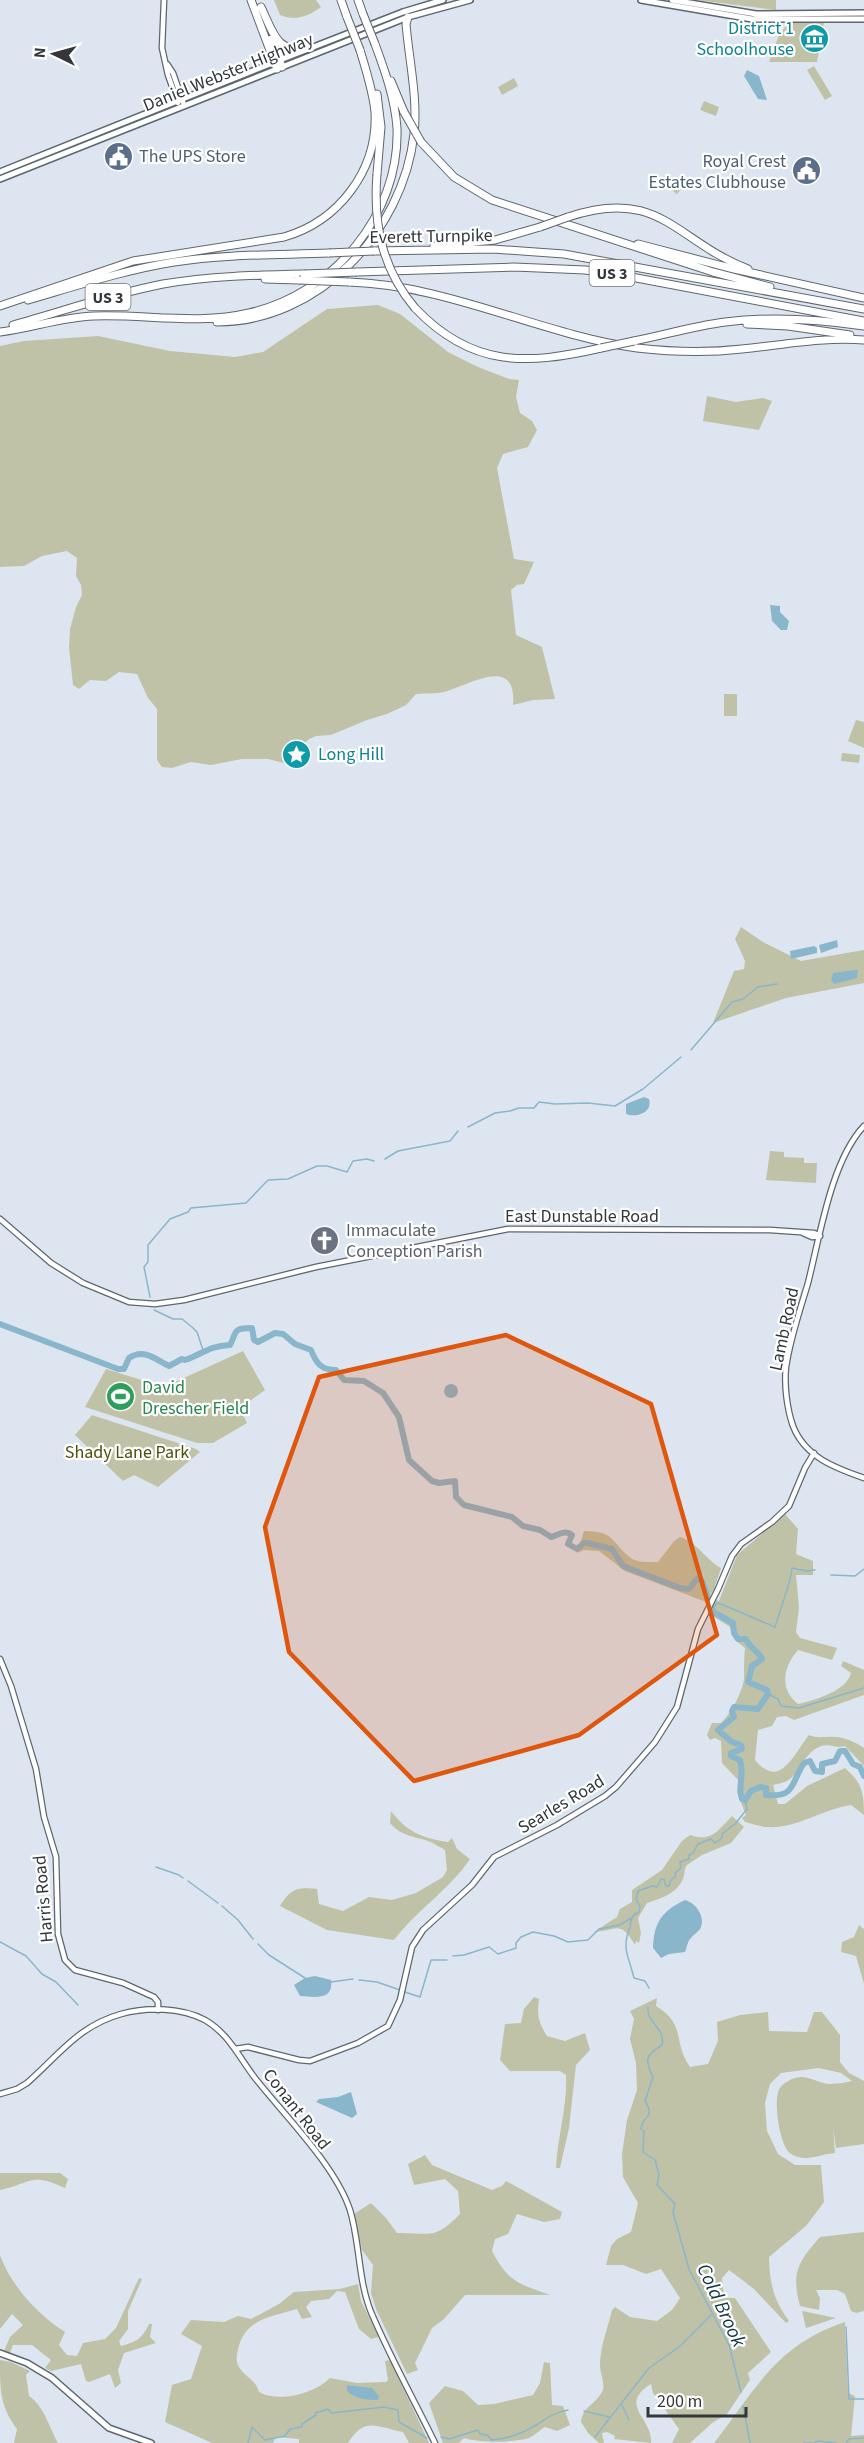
<svg xmlns="http://www.w3.org/2000/svg" width="864" height="2443" font-family="'Source Sans 3',sans-serif">
<rect width="100%" height="100%" fill="#dde6f0"/>
<!-- green -->
<path fill="#bfc2a6" d="M274 0H316L321 7C307 17 296 21 280 15Z
M697 0H776V10Z
M790 21 824 22 817 62H769L779 35Z
M814 66 832 96 825 100 807 70Z
M514 78 518 86 502 95 498 87Z
M704 101 719 107 716 116 700 110Z
M669 175 683 187 677 194 663 183Z
M378 305 400 314 448 352 478 367 509 379 519 380 516 397 520 413 532 421 537 430 528 447 503 454 497 468 514 559 534 562 524 584 517 585 511 590 516 635 542 647 555 699 533 700 513 705C517 654 470 685 444 692 434 694 425 693 416 694L406 705 387 714 367 720 331 735 316 736 309 739 302 746 298 761 284 763 268 759H242L211 765 191 762 172 768 162 767 157 760V709L148 698 137 674 119 672 106 681 90 680 79 689 73 685 69 648 70 629 76 607 82 595 81 585 76 576 77 558 67 551 42 556 24 566 0 567V346L24 341 98 336 170 351 235 357 263 352 327 309Z
M707 396 736 402 763 398 772 401 759 430 703 421Z
M724 694H737V716H724Z
M856 720 864 722V748L848 741Z
M842 753 860 755 859 763 841 761Z
M741 927 763 942 801 961 864 950V983L786 998 713 1023 734 971 744 969 745 961 735 939Z
M770 1151 784 1152V1157L804 1158V1163H817L816 1183 766 1180Z
M243 1351 265 1390 240 1408 247 1423 213 1443H197L85 1407 106 1369 164 1387Z
M92 1415 196 1449 200 1452 158 1487 134 1475 123 1481 75 1435Z
M785 1514 798 1529 796 1554 813 1561V1575H796L799 1607 796 1632 800 1638 837 1648 832 1660 798 1650C783 1667 779 1689 798 1704 815 1700 847 1691 851 1673L841 1666 843 1661 864 1670V1695L794 1720 786 1716 777 1717 772 1726 758 1730 755 1760C780 1790 793 1755 809 1735 818 1739 825 1736 835 1737 845 1737 855 1742 864 1748V1766L845 1746C836 1749 830 1743 821 1746 803 1753 801 1773 787 1781 783 1783 777 1784 773 1785L778 1804H785L807 1786 845 1768C862 1783 864 1792 864 1815L851 1805C823 1809 796 1829 768 1827 761 1827 753 1824 745 1822L742 1818 746 1815 737 1792 739 1781 722 1763 721 1741 715 1738 710 1740 707 1735 712 1723H721C730 1715 744 1690 744 1677 744 1667 744 1658 745 1648L736 1641 730 1627 713 1616 715 1611 711 1609 716 1600 719 1601 737 1555Z
M584 1531C616 1531 611 1543 631 1558 638 1563 650 1562 658 1562L674 1541 680 1537C697 1542 705 1559 721 1568L714 1589 706 1602 625 1571 599 1551 584 1550 577 1553Z
M391 1811C407 1832 422 1838 448 1842L452 1838 457 1849 470 1859C449 1890 417 1910 394 1940L327 1930 280 1906C291 1889 296 1887 317 1889L319 1904 343 1911 369 1897 392 1900 416 1893 443 1877 447 1870 445 1850C439 1847 434 1843 428 1841 413 1836 401 1836 390 1823Z
M732 1816 744 1827 731 1843 702 1855 687 1865C684 1869 685 1874 683 1879 676 1894 662 1898 647 1903L638 1918 641 1933 639 1943 636 1941 635 1945C619 1919 618 1931 594 1932L617 1917 620 1909 632 1902V1890L662 1870 682 1841 690 1835C712 1843 719 1829 732 1816Z
M859 1925 864 1929V1984L856 1956 841 1952 842 1942 854 1937Z
M534 1997 539 1999C537 2015 538 2022 547 2036L565 2041 585 2033 590 2050 576 2065 569 2128 560 2168H556C557 2139 568 2103 566 2075L560 2071H510L500 2060 505 2024 521 2023 524 2009Z
M657 1998 656 2006C687 2025 672 2041 690 2067L708 2064 718 2041 717 2022 740 2015 768 2012 769 2031 807 2032 814 2012H822L840 2035V2062L849 2073 864 2081V2144L836 2148 833 2128 835 2153C821 2154 805 2163 791 2154 780 2148 774 2105 778 2093 779 2087 784 2083 790 2080 805 2072 816 2083 829 2084 836 2084 845 2083 852 2081L841 2073 819 2068 781 2073 770 2084 765 2103 767 2131 778 2154 795 2165H821L824 2202 806 2226 769 2257C770 2284 773 2299 789 2321L786 2323 754 2289 729 2270 722 2278 724 2298H735L771 2352 748 2373 750 2380 727 2414 712 2423 690 2443H672L679 2429 653 2393 651 2384C617 2405 653 2418 651 2443L614 2439 615 2436 607 2432 602 2433 604 2443H599L588 2433 581 2422C583 2406 595 2405 602 2392 606 2384 600 2374 600 2365 600 2347 608 2327 612 2310L615 2307 630 2317 657 2321 672 2310 680 2298 661 2269 646 2274 623 2265H606L611 2246 617 2239 631 2232 638 2203 623 2177 622 2154 627 2120 637 2090 636 2063 630 2039 634 2019 630 2011Z
M425 2155 432 2165 492 2190 502 2186 506 2181 562 2212 560 2219 544 2222 517 2214 508 2234 495 2239 492 2251C509 2283 518 2283 550 2295H465L444 2319 432 2328 415 2363 418 2370 407 2374 376 2309 371 2293 373 2265 362 2250 354 2214 371 2203 386 2218 397 2233C430 2233 435 2240 460 2214L458 2191 445 2179 414 2185 408 2164Z
M0 2173H60L68 2179 65 2188C30 2172 33 2183 0 2190Z
M864 2232V2311L856 2313 851 2311 845 2294 837 2290H816L820 2298 819 2310 800 2306C791 2272 798 2262 820 2237Z
M0 2255C11 2286 38 2315 65 2332L59 2345 67 2355 77 2356 83 2343 105 2339 116 2328 139 2278 142 2279 128 2311V2329L119 2341 121 2346C136 2342 142 2339 149 2324H152L150 2337 156 2343 124 2353 118 2370 121 2383 115 2388 110 2374 89 2382 86 2381 81 2364 51 2371 45 2368 51 2360 32 2345H13L10 2353 4 2351 10 2337 23 2325 12 2314 0 2329Z
M358 2284 361 2301 379 2337 371 2339 359 2329 345 2292 337 2291 329 2299 311 2301 306 2307 312 2317 302 2319 297 2309C270 2317 245 2319 238 2349 237 2356 235 2360 239 2367 245 2377 256 2380 259 2392 279 2403 314 2394 330 2378L357 2383 386 2382 388 2380 385 2361 390 2360 429 2443H409L403 2432C376 2427 365 2416 348 2443H299V2439L276 2437 273 2443H212L165 2422 172 2385 191 2379 202 2346 181 2334 191 2320 224 2322 238 2316 251 2319 279 2304 294 2292 340 2289Z
M802 2311 836 2318 806 2328Z
M845 2322 848 2393 855 2396 851 2436 864 2435V2443H714C756 2389 776 2345 845 2322Z
M0 2360 11 2362 30 2371 26 2375 29 2396C44 2406 49 2427 58 2443H14L17 2429C0 2406 0 2391 0 2360Z
M544 2362 550 2363 552 2405 563 2406 570 2425 557 2431 545 2427C540 2430 535 2435 529 2438 512 2443 480 2443 464 2438L459 2443H443L429 2403 445 2386 463 2391 478 2405 494 2404 533 2395 540 2383Z"/>
<!-- water -->
<path fill="#8ab6cb" d="M747 70 759 76 767 100 758 99 744 76Z
M770 605 780 606V612L789 621 787 630H781L772 621Z
M837 940 838 947 821 953 819 945Z
M814 946 817 948V953L791 959 790 951Z
M855 970H858L857 978 834 984 831 980 833 973Z
M644 1097 649 1099C653 1113 636 1118 626 1114V1104Z
M444 1391a7 7 0 1 1 14 0a7 7 0 1 1-14 0Z
M685 1900C696 1903 705 1916 701 1927 699 1932 694 1934 691 1938 687 1942 687 1948 685 1952L669 1954 661 1958 653 1948C654 1922 662 1911 685 1900Z
M315 1976 331 1980C334 2001 315 1997 300 1996L294 1985 305 1978Z
M351 2092 357 2114 352 2118 316 2102 319 2099 338 2097Z
M347 2385 372 2388 379 2396 378 2400C367 2400 355 2399 347 2391Z"/>
<g fill="none" stroke-linecap="round" stroke-linejoin="round">
<!-- stream -->
<path stroke="#8ab6cb" stroke-width="1.5" d="M691 1050 732 1002 743 999 758 987 777 984
M468 1127 495 1113 510 1111 519 1108H534L539 1102 555 1104 588 1103 615 1106 643 1089 681 1057
M385 1159 398 1151 450 1141 458 1131
M150 1297 144 1267 148 1262V1245L170 1219 188 1212 191 1208 246 1203 268 1180 288 1179 317 1166H327L347 1172 353 1161 367 1159 374 1161
M154 1310 173 1319H182L192 1327 197 1332 203 1350
M831 1575 855 1576 864 1569
M712 1610 717 1603 721 1604 775 1627 790 1580 792 1568 807 1571 815 1570
M768 1694 778 1699 781 1706 799 1708 864 1688
M156 1867 179 1875 183 1878
M188 1881 218 1903
M222 1906 238 1920 253 1939
M0 1942 26 1956 42 1974 56 1982 78 2005
M258 1944 269 1955 305 1978
M453 1956 464 1955 489 1947 498 1954 516 1948V1943L521 1937 533 1932 554 1936 568 1942 588 1940 599 1929 620 1925 631 1918
M359 1980 377 1982 400 1990
M331 1982 353 1979
M649 1988 645 1981 634 1978C629 1956 621 1950 630 1927 632 1919 630 1916 639 1912L640 1906 636 1899 638 1891 652 1886 657 1887 661 1879H664L666 1886H669L671 1880 676 1876 675 1873 681 1868 680 1862 689 1859V1855L693 1853 698 1844 711 1839 715 1843 722 1838V1834L735 1824 747 1809 745 1800
M405 1992 420 1997 431 1960H447
M648 2007C646 2023 666 2028 662 2045 646 2055 644 2059 653 2077L645 2101C656 2119 642 2115 641 2129L644 2131 643 2152 655 2160 659 2175 657 2185 675 2204 673 2212 689 2269 729 2345 741 2392
M846 2327 849 2399H864
M622 2405 629 2420
M743 2406 750 2443
M584 2411 609 2417
M441 2437 449 2439 478 2430 480 2434 487 2435 492 2440C503 2439 515 2436 525 2431 543 2423 547 2414 568 2410
M595 2437 649 2368 679 2347 711 2315
M248 2443 252 2427 265 2440 285 2436 290 2429 302 2427V2424L316 2415 315 2413 328 2409 332 2413 384 2407 398 2410 399 2422 427 2438
M804 2443H812
M814 2443 818 2441 836 2443
M846 2443 849 2439 864 2438"/>
<!-- river -->
<path stroke="#8ab6cb" stroke-width="6" d="M0 1324 118 1369H124L129 1358C144 1348 155 1359 169 1366L182 1359 185 1360C203 1354 208 1346 230 1345 237 1332 232 1328 252 1328L254 1340 258 1342 275 1333 283 1334 295 1344 311 1350C316 1363 321 1370 336 1370L344 1380 364 1381 383 1393 399 1417 409 1460 432 1481 439 1483 455 1481 456 1497 464 1505 512 1517 523 1526 540 1530 551 1537C559 1535 565 1529 572 1535L568 1544 577 1549 584 1543H587L612 1549 623 1566 680 1588 689 1589 697 1579 702 1581 713 1612 733 1623 734 1633 738 1639H746C749 1648 759 1651 762 1659L752 1666 748 1682 767 1690 768 1694 758 1709 734 1707 732 1711 734 1717 718 1730 732 1742 741 1745 742 1749 731 1753V1756L740 1760C745 1776 737 1787 742 1799L745 1800 751 1791 760 1787 766 1788V1795C796 1798 791 1782 804 1763L810 1761 815 1771 822 1772V1764L835 1761 840 1751H845L853 1764 860 1767 864 1776"/>
<defs>
<path id="minor" d="M164 0 162 48 168 75 178 103
M167 64 173 73 184 105
M864 1126C831 1161 820 1236 808 1283 800 1310 790 1339 786 1367 784 1385 787 1409 793 1426 805 1457 835 1468 864 1478
M0 1219 51 1263 83 1283 129 1302 155 1304 184 1300 316 1267 508 1229 770 1230 814 1233 820 1236
M803 1233 812 1237 820 1236
M0 1659 11 1686 36 1769 44 1817 56 1857 58 1934 65 1960 75 1970 123 1983 154 1997 158 2002V2010
M235 2049 248 2047 299 2060 310 2061 358 2043 388 2026 400 2000 412 1947 423 1930 472 1885 494 1857 557 1825 605 1796 616 1787 655 1742 677 1707 698 1629 718 1589 732 1556 741 1544 772 1522 789 1506 805 1468 814 1453
M0 2094 17 2089 27 2083C58 2056 78 2026 121 2014 147 2007 180 2007 205 2020 228 2033 239 2057 255 2078 284 2115 335 2165 350 2210 360 2243 358 2280 371 2312 390 2357 414 2400 435 2443"/>
<path id="major" d="M641 0 752 19H864
M672 0 756 14 864 13
M0 172 275 62 403 12 443 0
M0 179 408 17 470 0
M0 2353 27 2363 52 2378 109 2428 151 2443"/>
<path id="highway" d="M251 0 277 69
M341 0 347 17
M358 0 363 14
M261 7C274 34 276 54 311 48
M272 38 282 67
M391 81 404 112
M377 94 381 127 377 174
M421 142 454 177 492 200 713 272 770 287
M568 217C660 186 675 241 748 269
M638 244 734 269 864 298
M434 246 495 240 540 227
M374 251 493 249 564 254 864 309
M357 272 514 267 585 270 626 276 864 321
M265 279 299 280
M349 282C449 285 539 334 637 348 672 352 707 353 742 349 783 345 822 337 864 340
M28 300C76 286 124 270 174 262 225 254 278 255 329 253
M0 306 133 261 284 237C339 221 378 170 375 112 373 91 366 70 360 50
M415 308C472 368 527 365 601 348
M217 322C318 322 403 232 414 134 418 98 409 60 406 24L408 17
M747 324 788 326 850 335
M13 325C63 311 112 294 163 284 210 276 257 275 304 274
M0 332C32 328 62 317 94 316 145 314 199 325 249 313 333 294 400 215 397 128 395 99 385 71 375 44
M634 341C664 335 694 326 725 322 772 316 817 319 864 326"/>
</defs>
<!-- minor casing -->
<use href="#minor" stroke="#5e666e" stroke-width="7"/>
<!-- major casing -->
<use href="#major" stroke="#5e666e" stroke-width="8"/>
<!-- highway casing -->
<use href="#highway" stroke="#5e666e" stroke-width="9"/>
<!-- minor -->
<use href="#minor" stroke="#fff" stroke-width="4.5"/>
<!-- major -->
<use href="#major" stroke="#fff" stroke-width="5"/>
<!-- highway -->
<use href="#highway" stroke="#fff" stroke-width="7"/>
<defs>
<path id="highway-bridge" d="M363 14 375 44
M347 17 360 50
M404 112 421 142
M377 174C373 224 382 269 415 308
M540 227 568 217
M329 253 374 251
M304 274 357 272
M299 280 349 282
M601 348 634 341"/>
</defs>
<!-- highway-bridge casing -->
<use href="#highway-bridge" stroke="#5e666e" stroke-width="9" stroke-linecap="butt"/>
<!-- highway-bridge -->
<use href="#highway-bridge" stroke="#fff" stroke-width="7"/>
</g>
<!-- marked area -->
<path fill="#df570e" fill-opacity="0.2" stroke="#df570e" stroke-width="4.5" stroke-linejoin="round" d="M506 1335 651 1404 717 1635 579 1735 414 1781 289 1652 265 1527 319 1377Z"/>
<!-- icons -->
<defs>
<symbol id="museum-disc" viewBox="-11 -11 22 22"><circle r="9.5" fill="#0f9aa8" stroke="#fff"/><path d="M0-6L6-3V-2H-6V-3ZM-5-1h2V3h-2ZM-1-1h2V3h-2ZM3-1h2V3H3ZM-6 4H6V6H-6Z" fill="#fff"/></symbol>
<symbol id="civic-disc" viewBox="-11 -11 22 22"><circle r="9.5" fill="#5c6f8a" stroke="#fff"/><path d="M-.6-6.5H3V-4.5H.6V-3L4-1V1h2V6H-6V1h2V-1L-.6-3ZM-1.2 2.5V6h2.4V2.5Z" fill="#fff"/></symbol>
<symbol id="sight-disc" viewBox="-11 -11 22 22"><circle r="9.5" fill="#0f9aa8" stroke="#fff"/><path d="M0-6L1.8-2.2L6-1.7L2.9 1.2L3.7 5.4L0 3.3L-3.7 5.4L-2.9 1.2L-6-1.7L-1.8-2.2Z" fill="#fff"/></symbol>
<symbol id="church-disc" viewBox="-11 -11 22 22"><circle r="9.5" fill="#6b7280" stroke="#fff"/><path d="M-1.2-6h2.4v3.5h3.3v2.4h-3.3V6h-2.4V-.1h-3.3v-2.4h3.3Z" fill="#fff"/></symbol>
<symbol id="stadium-disc" viewBox="-11 -11 22 22"><circle r="9.5" fill="#2e9e5b" stroke="#fff"/><path d="M0-5a6.5 5 0 1 0 0 10a6.5 5 0 1 0 0-10ZM-3.5-1.8h7v3.6h-7Z" fill="#fff"/></symbol>
</defs>
<g fill-rule="evenodd">
<use href="#museum-disc" x="798" y="22" width="33" height="33"/>
<use href="#civic-disc" x="102" y="140" width="33" height="33"/>
<use href="#civic-disc" x="790" y="154" width="33" height="33"/>
<use href="#sight-disc" x="280" y="738" width="33" height="33"/>
<use href="#church-disc" x="308" y="1224" width="33" height="33"/>
<use href="#stadium-disc" x="104" y="1380" width="33" height="33"/>
</g>
<g text-anchor="middle" stroke-width="4.5" stroke-linejoin="round" paint-order="stroke">
<!-- shield labels -->
<g fill="#fff" stroke="#707375" stroke-width="1.5">
<rect x="589.5" y="260" width="45" height="26" rx="4.5"/>
<rect x="85.5" y="284" width="45" height="26" rx="4.5"/>
</g>
<g font-size="16" font-weight="bold" fill="#33373a">
<text x="612" y="279">US 3</text>
<text x="108" y="303">US 3</text>
</g>
<!-- culture labels -->
<g font-size="18" fill="#0d838f" stroke="#fff" text-anchor="end">
<text x="794" y="34">District 1<tspan x="794" dy="21">Schoolhouse</tspan></text>
<text x="318" y="760" text-anchor="start">Long Hill</text>
</g>
<!-- street labels -->
<g font-size="18" fill="#33373a" stroke="#fff">
<text transform="translate(228 72) rotate(-22)" y="6">Daniel Webster Highway</text>
<text transform="translate(431 236) rotate(-1)" y="6">Everett Turnpike</text>
<text x="582" y="1222">East Dunstable Road</text>
<text transform="translate(784 1329) rotate(-78)" y="6">Lamb Road</text>
<text transform="translate(561 1804) rotate(-31)" y="6">Searles Road</text>
<text transform="translate(43 1899) rotate(-95)" y="6">Harris Road</text>
<text transform="translate(297 2109) rotate(52)" y="6">Conant Road</text>
</g>
<!-- service labels -->
<g font-size="18" fill="#4e5e75" stroke="#fff" text-anchor="start">
<text x="139" y="162">The UPS Store</text>
<text x="786" y="167" text-anchor="end">Royal Crest<tspan x="786" dy="21">Estates Clubhouse</tspan></text>
</g>
<!-- worship labels -->
<g font-size="18" fill="#5b616d" stroke="#fff" text-anchor="start">
<text x="346" y="1236">Immaculate<tspan x="346" dy="21">Conception Parish</tspan></text>
</g>
<!-- leisure labels -->
<g font-size="18" fill="#27864d" stroke="#fff" text-anchor="start">
<text x="142" y="1393">David<tspan x="142" dy="21">Drescher Field</tspan></text>
</g>
<!-- park labels -->
<g font-size="18" fill="#4c500b" stroke="#fff">
<text x="127" y="1458">Shady Lane Park</text>
</g>
<!-- water labels -->
<g font-size="20" font-style="italic" fill="#0e3646" stroke="#fff">
<text transform="translate(722 2305) rotate(65)" y="7">Cold Brook</text>
</g>
</g>
<!-- north arrow -->
<g transform="translate(54 54) rotate(275)" stroke="#ffffff" stroke-width="4.5" paint-order="stroke">
<path d="M0-4.5L10 22L0 15L-10 22Z" fill="#33373a"/>
<text y="-9" font-size="16" font-weight="bold" text-anchor="middle" fill="#33373a">N</text>
</g>
<!-- scale -->
<path d="M648 2407v9h98v-9" fill="none" stroke="#33373a" stroke-width="3"/>
<text x="657" y="2407" font-size="18" fill="#33373a" stroke="#ffffff" stroke-width="4.5" paint-order="stroke">200 m</text>
</svg>
